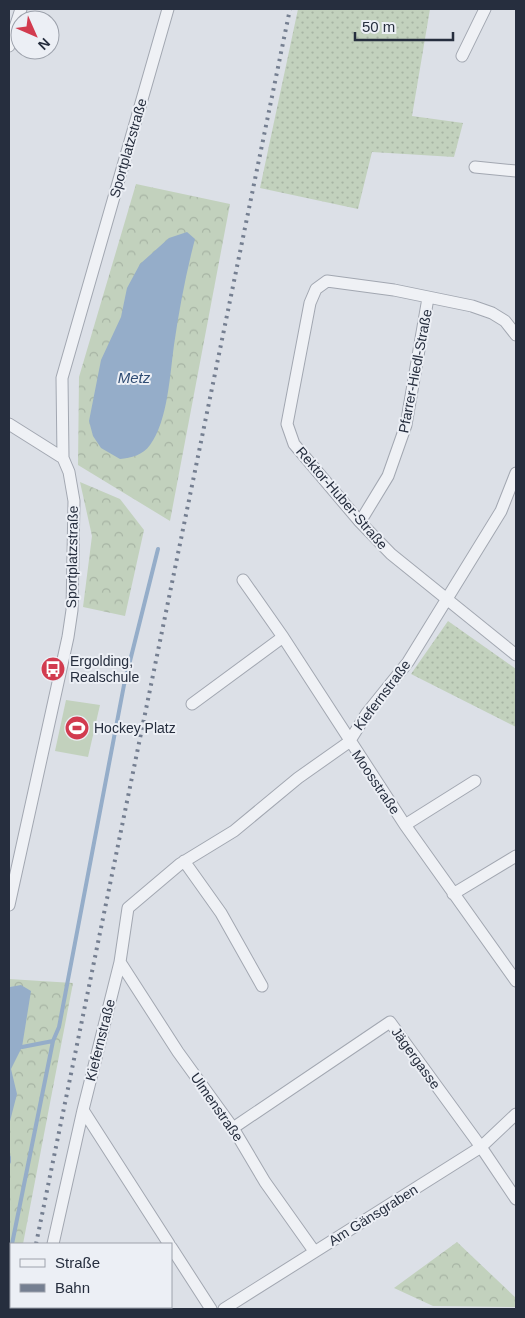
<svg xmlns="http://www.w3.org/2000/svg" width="525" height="1318" font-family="Helvetica,sans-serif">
<defs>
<pattern id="grass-dots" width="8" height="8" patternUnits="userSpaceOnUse" patternTransform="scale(1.25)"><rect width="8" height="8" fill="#c2d1bd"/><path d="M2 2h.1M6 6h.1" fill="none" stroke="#a7b4a4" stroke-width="1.8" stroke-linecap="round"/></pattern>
<pattern id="forest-crowns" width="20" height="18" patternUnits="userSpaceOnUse" patternTransform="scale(1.25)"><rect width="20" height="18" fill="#c2d1bd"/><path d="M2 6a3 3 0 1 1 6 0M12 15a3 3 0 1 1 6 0" fill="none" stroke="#a7b4a4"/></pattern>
</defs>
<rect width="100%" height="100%" fill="#dce0e7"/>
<!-- grass -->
<path fill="url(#grass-dots)" d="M298 9H430L412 116 463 123 454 157 372 152 358 209 260 188Z
M448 621 516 669V727L411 674Z"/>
<!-- forest -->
<path fill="url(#forest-crowns)" d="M136 184 230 204 170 521 78 465 79 377Z
M80 482 120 499 144 530 125 616 83 607 92 536Z
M9 979 73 983 23 1244H11V1309H9Z
M457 1242 516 1298V1307L433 1306 394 1288Z"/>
<!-- pitch -->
<path fill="#c2d1bd" d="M66 700 100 705 88 757 55 751Z"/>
<!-- water -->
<path fill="#95adc9" d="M187 232 195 239C186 273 179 310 174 345 170 373 168 421 150 445 143 455 131 458 120 459L101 448 93 436 89 421 101 360 121 317 127 288 140 264 169 238Z
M21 985 31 991 22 1047 11 1069 17 1094 9 1125V998L10 987Z"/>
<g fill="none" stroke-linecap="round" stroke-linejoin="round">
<!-- stream -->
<path stroke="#95adc9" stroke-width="4" d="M22 1047 53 1041 59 1027 124 685 158 549
M9 1157V1162
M12 1244 53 1041
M9 1260 11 1248"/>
<defs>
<path id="street" d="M9 46 21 9
M462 56 485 9
M475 167 516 171
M516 335 505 321 492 313 472 306 394 290 327 281 316 289 310 303 287 424 294 444 360 522 391 554 516 655
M9 424 63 458
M360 522 388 476 406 425 428 298
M243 580 283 637 405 825 516 981
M192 704 283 637
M405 825 475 781
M184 861 221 913 262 986
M453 894 516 856
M9 905 68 637 72 610 74 501 69 472 63 458 62 378 168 9
M120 962 178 1052 233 1128 265 1182 314 1251
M83 1110 169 1244
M233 1128 390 1022 481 1147 516 1199
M53 1244 83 1110 120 962 128 908 180 864 234 831 298 778 349 742 367 713 408 662 501 511 516 473
M171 1247 211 1309
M224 1309 481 1147 516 1114"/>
</defs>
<!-- street casing -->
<use href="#street" stroke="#a2a7b1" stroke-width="13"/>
<!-- street -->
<use href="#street" stroke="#eff1f5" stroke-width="11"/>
<!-- rail -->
<path stroke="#757f91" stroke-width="4" stroke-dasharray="2.5 5" stroke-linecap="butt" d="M36 1244 290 9
M23 1309V1307"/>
</g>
<!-- icons -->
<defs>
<symbol id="bus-disc" viewBox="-11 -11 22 22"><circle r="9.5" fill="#d23b4f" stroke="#eceff5"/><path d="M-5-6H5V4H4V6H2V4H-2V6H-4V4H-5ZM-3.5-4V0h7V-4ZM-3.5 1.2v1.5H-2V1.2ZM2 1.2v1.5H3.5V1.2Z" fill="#fff"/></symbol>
<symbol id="stadium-disc" viewBox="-11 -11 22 22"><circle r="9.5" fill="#d23b4f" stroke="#eceff5"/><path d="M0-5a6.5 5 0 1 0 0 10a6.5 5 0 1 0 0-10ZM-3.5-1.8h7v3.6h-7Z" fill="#fff"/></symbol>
</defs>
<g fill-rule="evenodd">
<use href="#bus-disc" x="39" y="655" width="28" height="28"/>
<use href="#stadium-disc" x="63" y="714" width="28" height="28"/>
</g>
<g text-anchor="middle" stroke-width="4" stroke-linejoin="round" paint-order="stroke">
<!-- street labels -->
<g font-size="14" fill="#262e3e" stroke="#eceff5">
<text transform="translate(128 148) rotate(-74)" y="5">Sportplatzstraße</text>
<text transform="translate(415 371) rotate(-79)" y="5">Pfarrer-Hiedl-Straße</text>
<text transform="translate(342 498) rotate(49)" y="5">Rektor-Huber-Straße</text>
<text transform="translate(72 557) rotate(-89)" y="5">Sportplatzstraße</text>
<text transform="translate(382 695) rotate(-53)" y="5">Kiefernstraße</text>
<text transform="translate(376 782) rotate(56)" y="5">Moosstraße</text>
<text transform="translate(100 1040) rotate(-76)" y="5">Kiefernstraße</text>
<text transform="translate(416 1058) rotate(54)" y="5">Jägergasse</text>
<text transform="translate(217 1107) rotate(55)" y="5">Ulmenstraße</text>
<text transform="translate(373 1215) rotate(-32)" y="5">Am Gänsgraben</text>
</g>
<!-- poi labels -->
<g font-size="14" fill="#262e3e" stroke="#eceff5" text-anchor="start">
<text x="70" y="666">Ergolding,<tspan x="70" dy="16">Realschule</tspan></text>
<text x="94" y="733">Hockey Platz</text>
</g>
<!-- water labels -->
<g font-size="15" font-style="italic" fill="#2f4c73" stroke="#eceff5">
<text x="134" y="383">Metz</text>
</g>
</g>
<!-- border -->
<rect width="525" height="1318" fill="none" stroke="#262e3e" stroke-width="20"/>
<!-- legend -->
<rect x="10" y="1243" width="162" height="65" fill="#eceff5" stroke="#9da2ac"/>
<rect x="20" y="1259" width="25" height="8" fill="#eff1f5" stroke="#9da2ac"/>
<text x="55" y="1268" font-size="15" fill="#262e3e">Straße</text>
<rect x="20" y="1284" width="25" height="8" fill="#757f91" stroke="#9da2ac"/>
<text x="55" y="1293" font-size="15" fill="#262e3e">Bahn</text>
<!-- north arrow -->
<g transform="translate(35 35) rotate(135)"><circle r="24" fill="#eceff5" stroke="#9da2ac"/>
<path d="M0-4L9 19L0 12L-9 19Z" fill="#d23b4f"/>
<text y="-8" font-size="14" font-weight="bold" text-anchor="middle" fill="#262e3e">N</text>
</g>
<!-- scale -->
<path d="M355 32v8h98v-8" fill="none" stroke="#262e3e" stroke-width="2.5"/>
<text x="362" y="32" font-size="15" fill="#262e3e" stroke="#eceff5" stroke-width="4" paint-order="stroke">50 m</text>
</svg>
